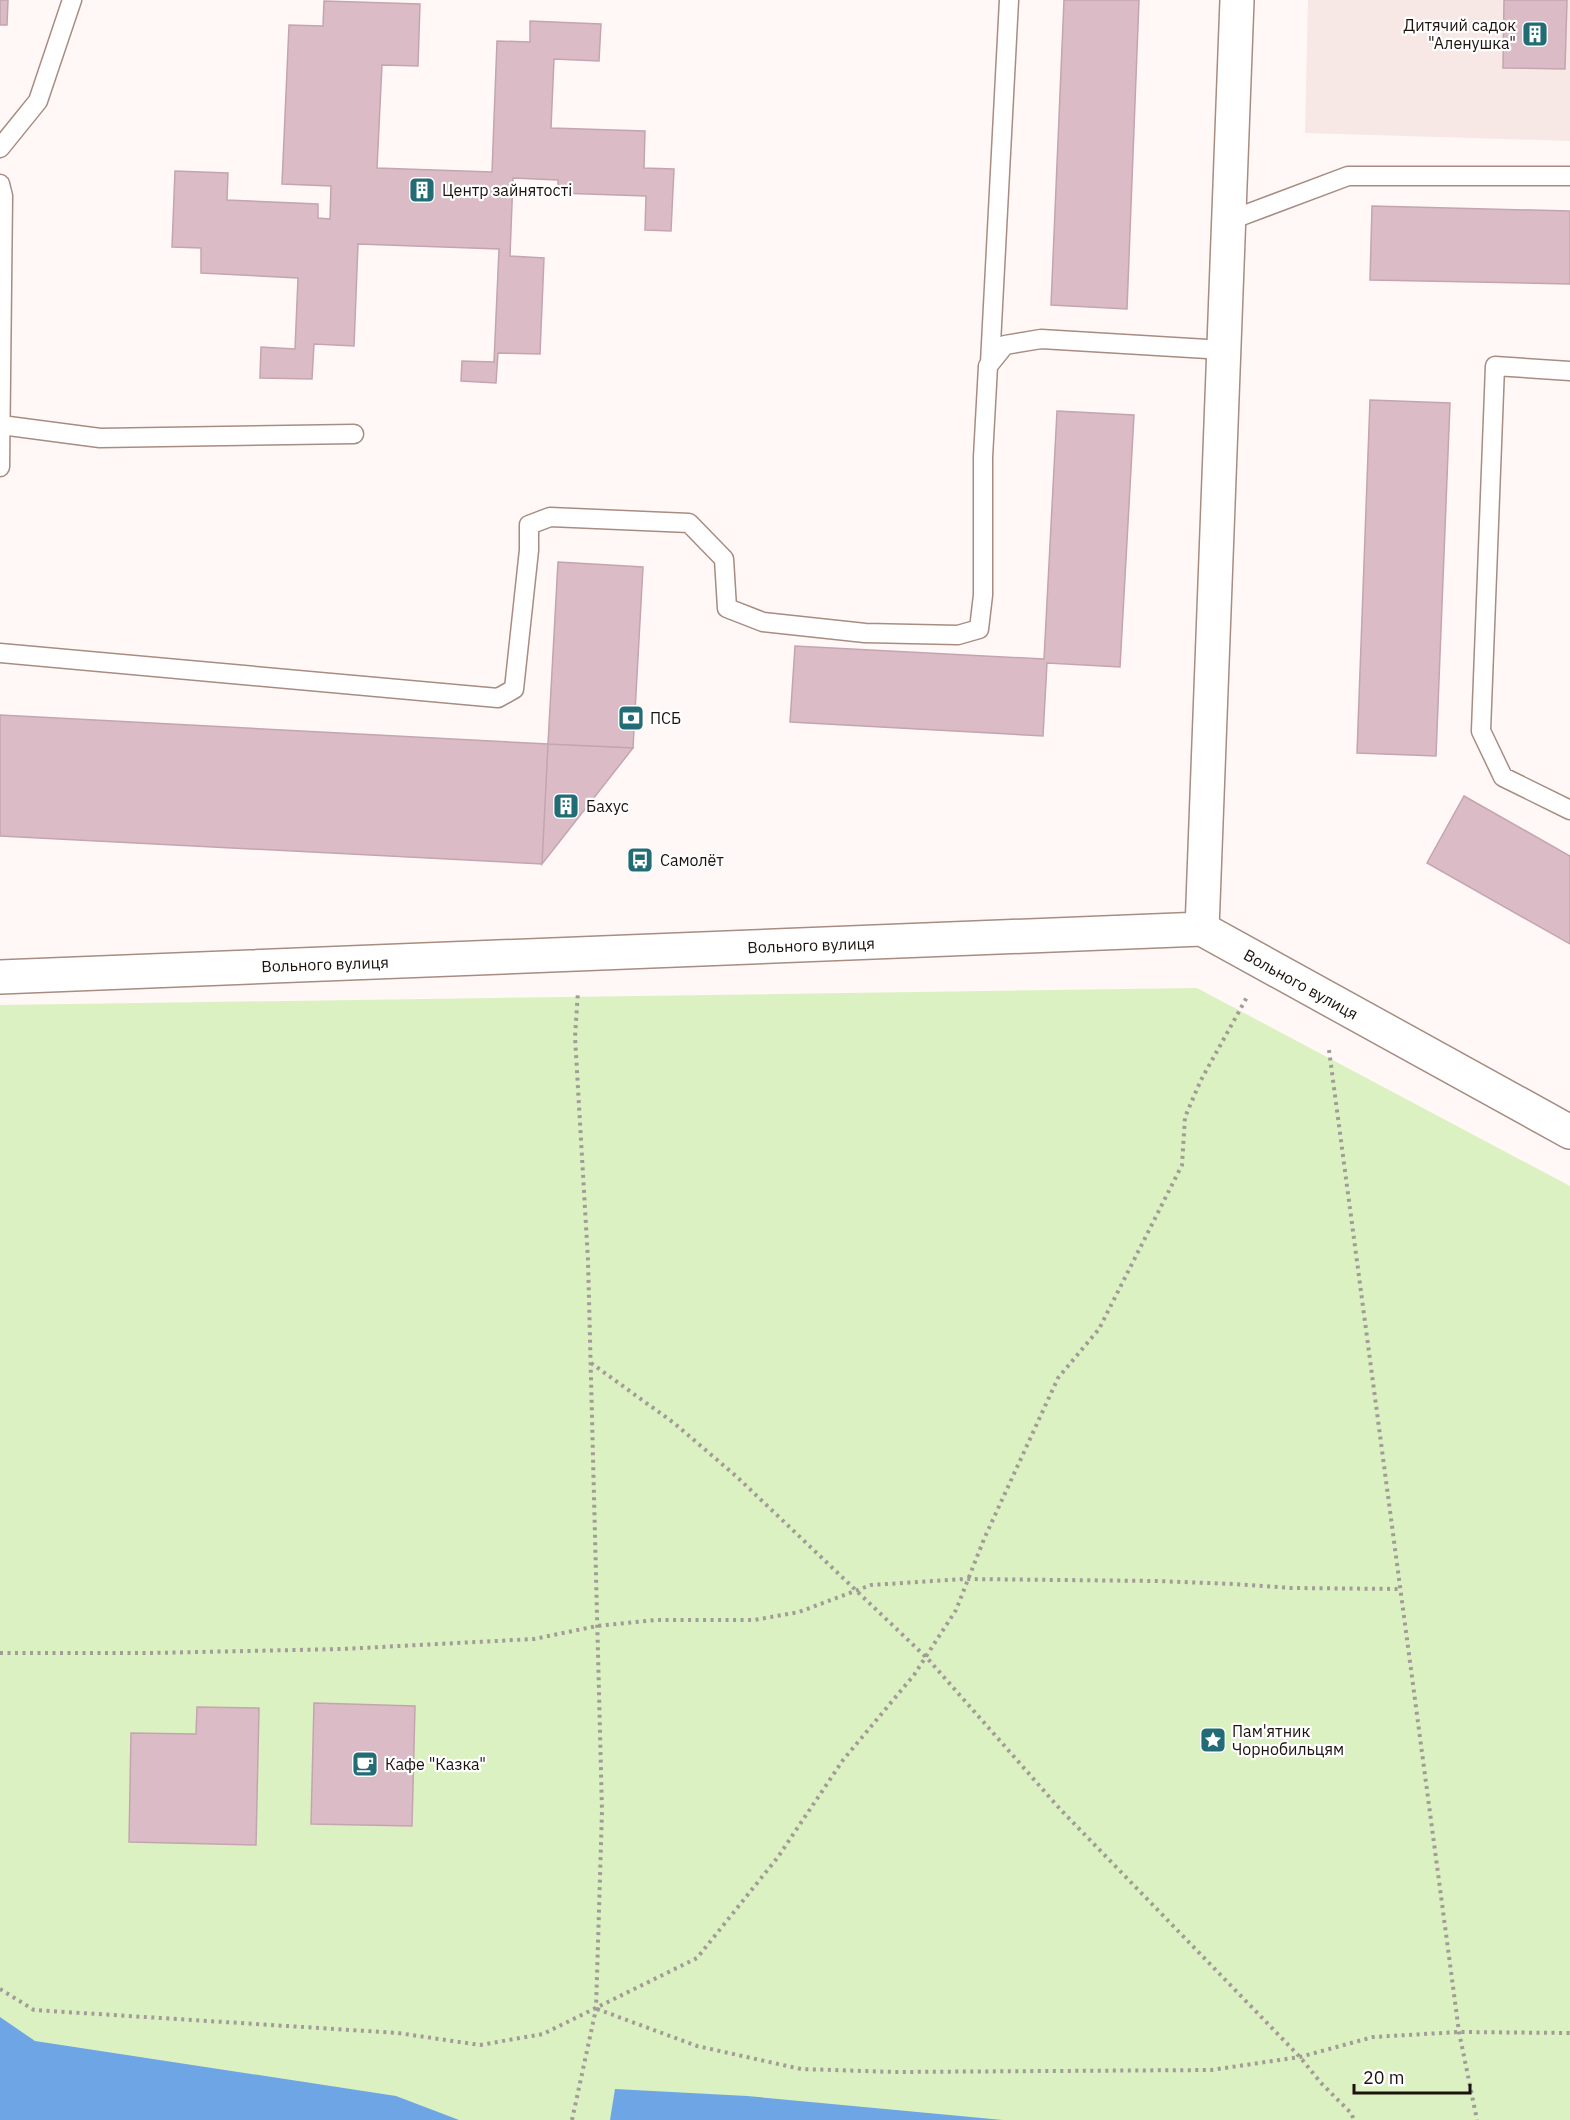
<svg xmlns="http://www.w3.org/2000/svg" width="1570" height="2120" font-family="'IBM Plex Sans',sans-serif">
<rect width="100%" height="100%" fill="#fff8f6"/>
<!-- education -->
<path fill="#f8e8e5" d="M1308 0H1570V141L1305 133Z"/>
<!-- green -->
<path fill="#dcf1c2" d="M1197 988 1570 1186V2120H0V1005Z"/>
<!-- water -->
<path fill="#6ea5e4" d="M0 2017 35 2041 396 2096 459 2120H0Z
M615 2089 747 2096 1003 2120H610Z"/>
<!-- building -->
<path fill="#dbbcc6" stroke="#c4a5af" stroke-width="1.5" d="M0 0H8L7 25H0Z
M1064 0H1139L1127 309 1051 305Z
M1504 0H1567L1565 69 1503 68Z
M324 1 420 4 418 66 382 65 377 168 492 172 497 41 530 42V21L601 24 599 61 554 59 551 128 645 131 644 168 674 169 671 231 645 230 646 196 558 193V180L513 178 510 256 544 258 540 354 498 353 496 383 461 381 462 361 494 362 499 249 358 244 354 346 314 344 312 379 260 378 261 347 295 349 298 278 201 273V248L172 247 175 171 228 173 227 200 318 204V218L330 219 331 186 282 184 289 25 323 26Z
M1372 206 1570 211V284L1370 280Z
M1370 400 1450 403 1436 756 1357 753Z
M1057 411 1134 415 1120 667 1047 663 1043 736 790 722 795 646 1044 659Z
M558 562 643 567 633 748 548 744Z
M0 715 548 744 542 864 0 836Z
M548 744 633 748 542 864Z
M1464 796 1570 856V944L1427 863Z
M314 1703 415 1706 412 1826 311 1824Z
M197 1707 259 1708 256 1845 129 1842 131 1733 196 1734Z"/>
<g fill="none" stroke-linecap="round" stroke-linejoin="round">
<defs>
<path id="lane" d="M0 148 38 101 72 0
M0 184 3 196 0 467
M1228 221 1348 176H1570
M990 363 1009 0
M1570 371 1495 366 1481 731 1503 777 1570 810
M1 425 100 438 354 434
M0 653 498 698 514 689 529 550V525L550 517 689 523 724 559 727 608 763 622 865 633 958 635 979 629 983 595V457L988 366 1005 345 1041 339 1224 350"/>
<path id="street" d="M1202 929 1237 0
M0 977 1202 929 1570 1132"/>
</defs>
<!-- lane casing -->
<use href="#lane" stroke="#a88c81" stroke-width="21"/>
<!-- street casing -->
<use href="#street" stroke="#a88c81" stroke-width="36"/>
<!-- path -->
<path stroke="#a39b98" stroke-width="4" stroke-dasharray="3 4.5" stroke-linecap="butt" d="M1329 1050 1459 2032 1477 2120
M591 1363 674 1423 736 1476 928 1659 1060 1809 1300 2057 1321 2083 1351 2113 1354 2120
M0 1653H151L342 1649 534 1639 597 1626 655 1620H754L799 1612 871 1585 965 1579 1156 1581 1234 1584 1291 1588 1401 1589
M0 1989 34 2010 398 2033 480 2045 543 2034 697 1958 778 1857 843 1760 914 1675 956 1610 984 1539 1058 1378 1099 1329 1182 1165 1185 1117 1201 1080 1247 997
M597 2009 697 2046 801 2069 895 2072 1211 2070 1300 2057 1373 2037 1459 2032 1570 2033
M572 2120 596 2009 602 1811 588 1260 575 1037 578 991"/>
<!-- lane -->
<use href="#lane" stroke="#fff" stroke-width="18"/>
<!-- street -->
<use href="#street" stroke="#fff" stroke-width="33"/>
</g>
<!-- icons -->
<defs>
<symbol id="building-square" viewBox="-11 -11 22 22"><rect x="-9" y="-9" width="18" height="18" rx="4" fill="#226c76" stroke="#fff"/><path d="M-4-6H4V6H1V3H-1V6H-4ZM-2.5-4.3h1.7v1.8h-1.7ZM.8-4.3h1.7v1.8H.8ZM-2.5-1h1.7V.8h-1.7ZM.8-1h1.7V.8H.8Z" fill="#fff"/></symbol>
<symbol id="bank-square" viewBox="-11 -11 22 22"><rect x="-9" y="-9" width="18" height="18" rx="4" fill="#226c76" stroke="#fff"/><path d="M-6-4H6V4H-6ZM0-2.3a2.3 2.3 0 1 0 0 4.6a2.3 2.3 0 1 0 0-4.6Z" fill="#fff"/></symbol>
<symbol id="bus-square" viewBox="-11 -11 22 22"><rect x="-9" y="-9" width="18" height="18" rx="4" fill="#226c76" stroke="#fff"/><path d="M-5-6H5V4H4V6H2V4H-2V6H-4V4H-5ZM-3.5-4V0h7V-4ZM-3.5 1.2v1.5H-2V1.2ZM2 1.2v1.5H3.5V1.2Z" fill="#fff"/></symbol>
<symbol id="sight-square" viewBox="-11 -11 22 22"><rect x="-9" y="-9" width="18" height="18" rx="4" fill="#226c76" stroke="#fff"/><path d="M0-6L1.8-2.2L6-1.7L2.9 1.2L3.7 5.4L0 3.3L-3.7 5.4L-2.9 1.2L-6-1.7L-1.8-2.2Z" fill="#fff"/></symbol>
<symbol id="cafe-square" viewBox="-11 -11 22 22"><rect x="-9" y="-9" width="18" height="18" rx="4" fill="#226c76" stroke="#fff"/><path d="M-5.5-4.5H6V0H3Q3 3.5 0 3.5H-2.5Q-5.5 3.5-5.5 0ZM3-3.2v2h1.7v-2ZM-6 4.5H4V6H-6Z" fill="#fff"/></symbol>
</defs>
<g fill-rule="evenodd">
<use href="#building-square" x="1520" y="19" width="30" height="30"/>
<use href="#building-square" x="407" y="175" width="30" height="30"/>
<use href="#bank-square" x="616" y="703" width="30" height="30"/>
<use href="#building-square" x="551" y="791" width="30" height="30"/>
<use href="#bus-square" x="625" y="845" width="30" height="30"/>
<use href="#sight-square" x="1198" y="1725" width="30" height="30"/>
<use href="#cafe-square" x="350" y="1749" width="30" height="30"/>
</g>
<g text-anchor="middle" stroke-width="4.5" stroke-linejoin="round" paint-order="stroke">
<!-- poi labels -->
<g font-size="16" fill="#1c120e" stroke="#fff" text-anchor="start">
<text x="1516" y="31" text-anchor="end">Дитячий садок<tspan x="1516" dy="18">"Аленушка"</tspan></text>
<text x="442" y="196">Центр зайнятості</text>
<text x="650" y="724">ПСБ</text>
<text x="586" y="812">Бахус</text>
<text x="660" y="866">Самолёт</text>
<text x="1232" y="1737">Пам'ятник<tspan x="1232" dy="18">Чорнобильцям</tspan></text>
<text x="385" y="1770">Кафе "Казка"</text>
</g>
<!-- street labels -->
<g font-size="16" fill="#1c120e" stroke="#fff">
<text transform="translate(811 945) rotate(-2)" y="6">Вольного вулиця</text>
<text transform="translate(325 964) rotate(-2)" y="6">Вольного вулиця</text>
<text transform="translate(1301 984) rotate(29)" y="6">Вольного вулиця</text>
</g>
</g>
<!-- scale -->
<path d="M1354 2084v9h116v-9" fill="none" stroke="#1c120e" stroke-width="3"/>
<text x="1363" y="2084" font-size="18" fill="#1c120e" stroke="#ffffff" stroke-width="4.5" paint-order="stroke">20 m</text>
</svg>
